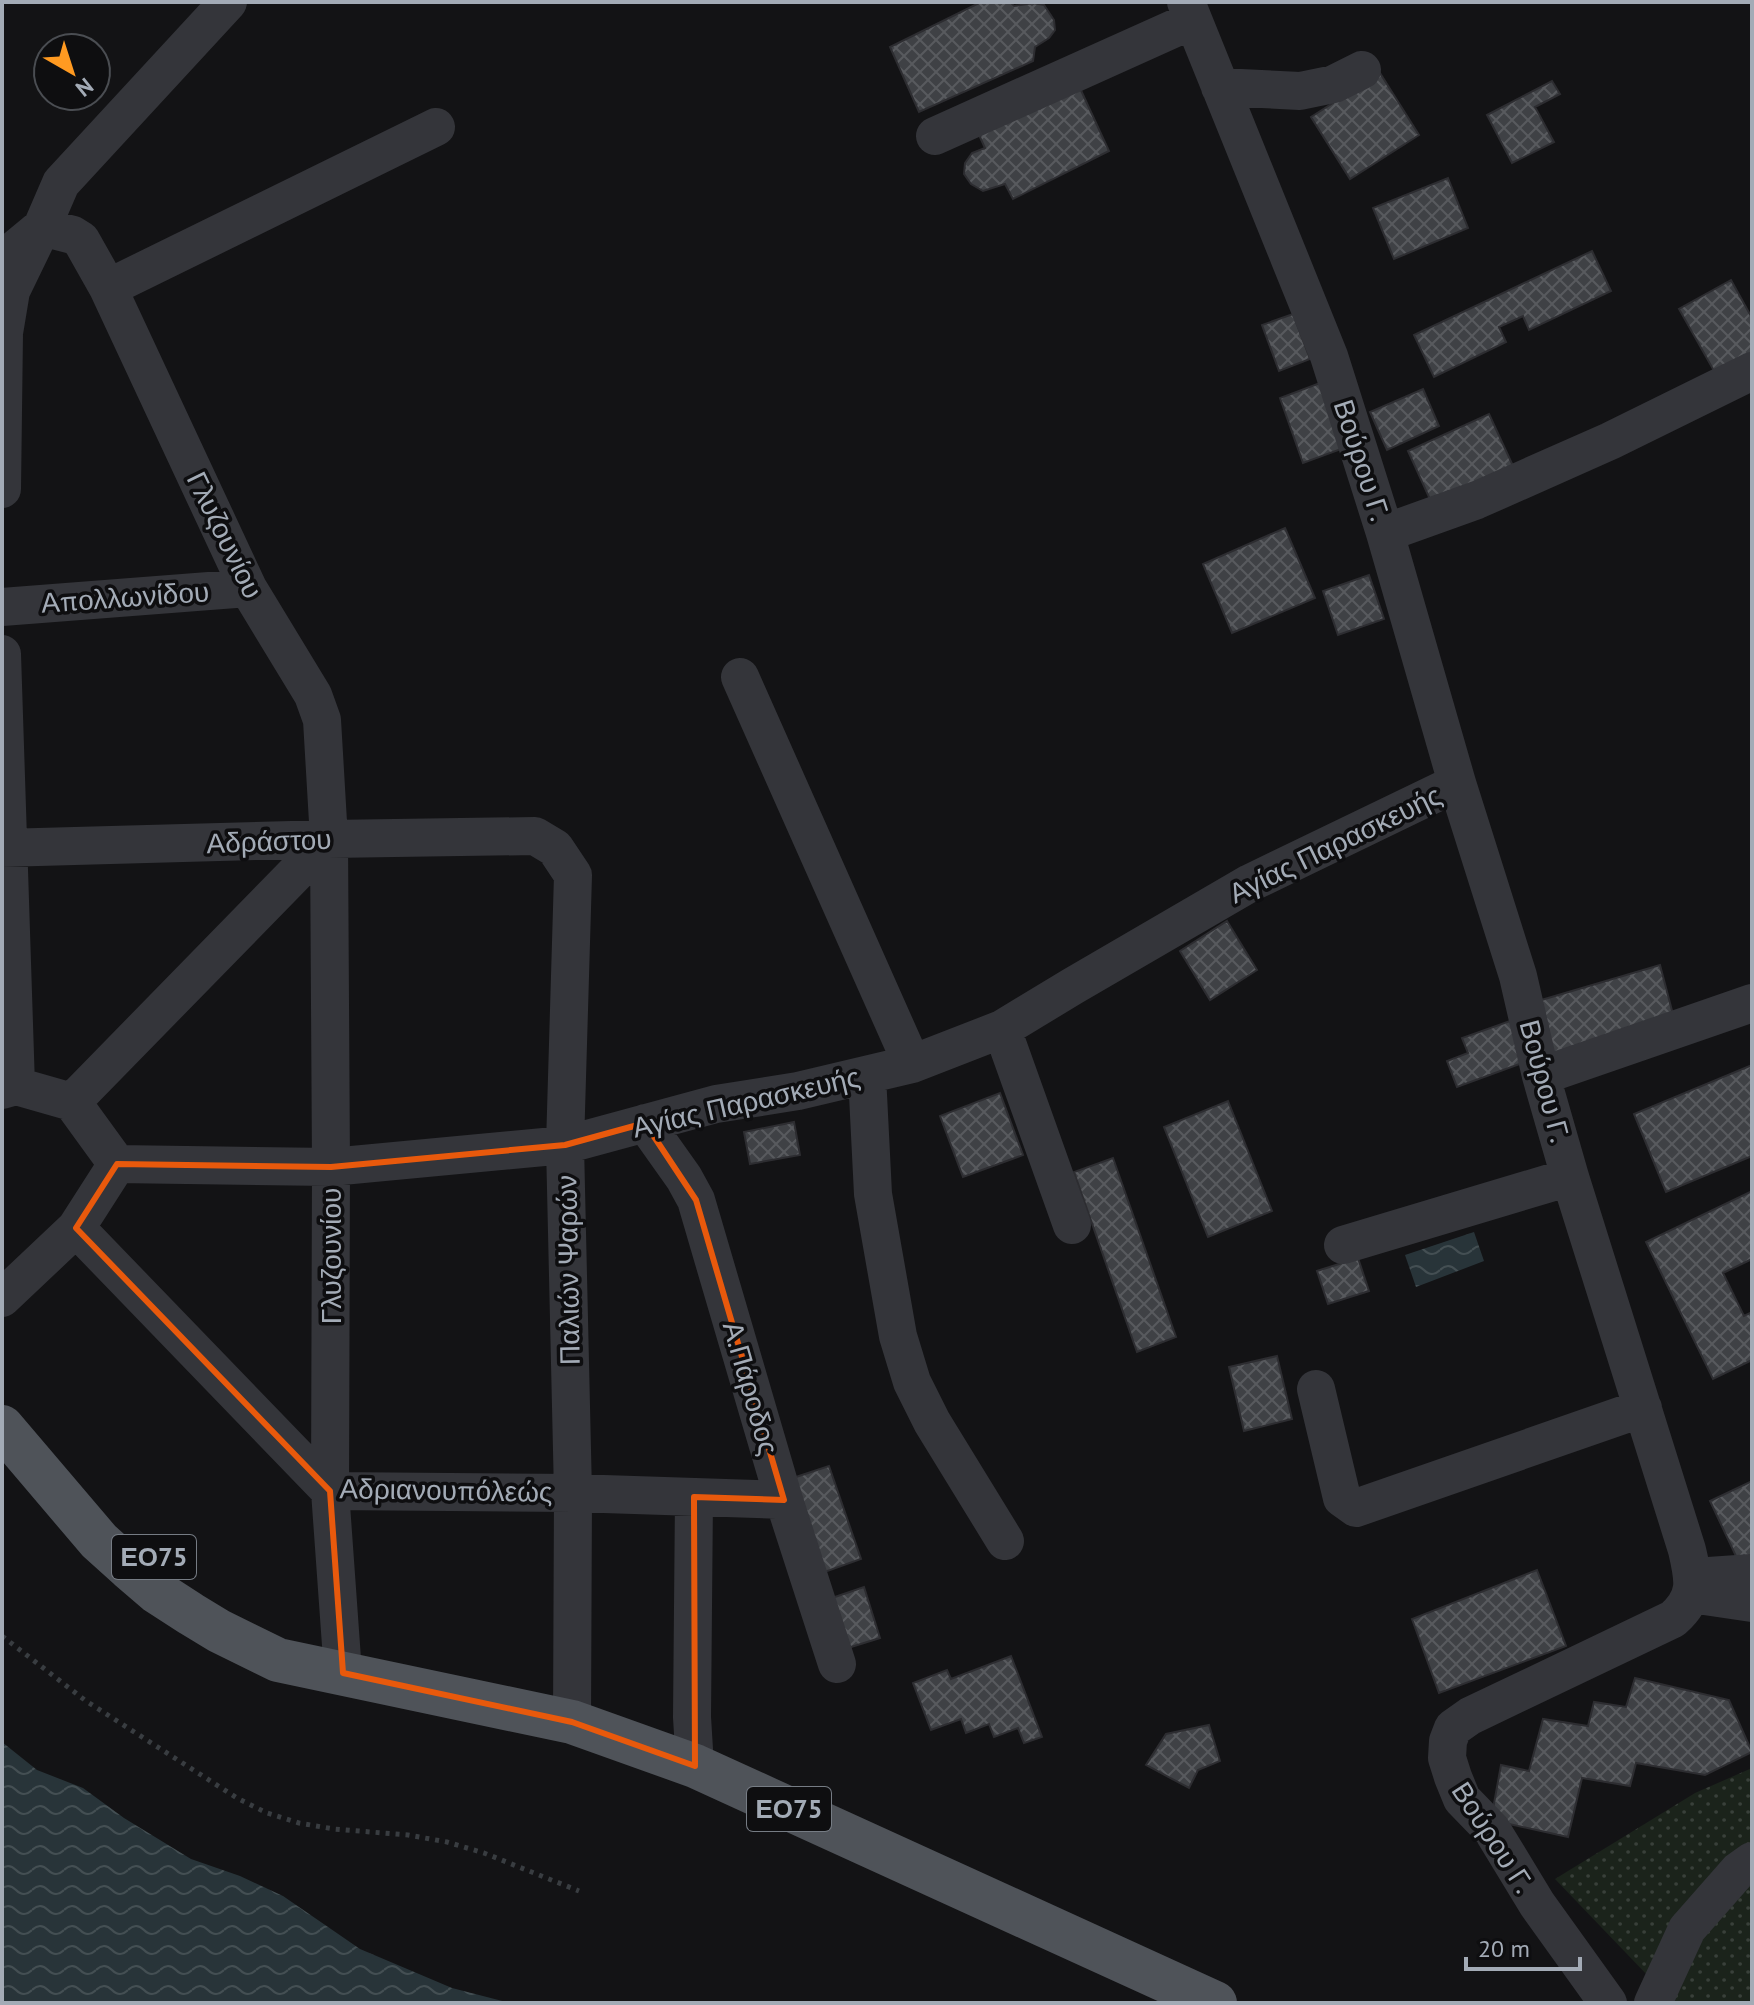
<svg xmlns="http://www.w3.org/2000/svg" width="1754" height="2005" font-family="'PT Sans',sans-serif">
<defs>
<pattern id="park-dots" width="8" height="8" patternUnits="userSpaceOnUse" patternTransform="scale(2)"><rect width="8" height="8" fill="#1b231b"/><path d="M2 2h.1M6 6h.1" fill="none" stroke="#39403a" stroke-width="1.8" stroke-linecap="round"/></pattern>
<pattern id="water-waves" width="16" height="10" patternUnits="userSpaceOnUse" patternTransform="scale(2)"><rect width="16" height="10" fill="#283439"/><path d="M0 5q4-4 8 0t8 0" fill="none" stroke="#444f53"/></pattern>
<pattern id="building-cross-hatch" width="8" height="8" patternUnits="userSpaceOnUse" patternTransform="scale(2)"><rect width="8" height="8" fill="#3f4145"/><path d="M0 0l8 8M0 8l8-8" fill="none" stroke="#585a5e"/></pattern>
</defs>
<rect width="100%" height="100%" fill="#131315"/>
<!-- park -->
<path fill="url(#park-dots)" d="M1752 1768V2003H1674L1555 1879 1695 1793Z"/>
<!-- water -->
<path fill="url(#water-waves)" d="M1474 1232 1484 1261 1416 1287 1405 1255Z
M2 1742 37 1770 83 1788 124 1818 191 1859 240 1876 283 1896 360 1949 452 1988 510 2003H2Z"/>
<!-- building -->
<path fill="url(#building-cross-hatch)" stroke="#2d2d31" stroke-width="2" d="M981 2H1010L1014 6 1033 3 1044 5 1054 20 1055 30 1049 38 1035 47 1033 61 919 112 890 47Z
M1380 73 1419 135 1350 179 1311 117Z
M1552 81 1560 94 1535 107 1554 142 1512 163 1487 115Z
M1079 86 1109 151 1013 199 1005 184 983 191 971 184 964 174 965 163 972 153 985 148 979 135Z
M1448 178 1468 228 1394 259 1373 208Z
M1592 251 1611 291 1529 330 1523 316 1499 327 1506 342 1434 377 1414 335Z
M1731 280 1752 318V359L1718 378 1679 309Z
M1293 314 1310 359 1279 371 1262 325Z
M1320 383 1344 448 1303 463 1280 398Z
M1423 389 1439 426 1387 450 1370 412Z
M1489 414 1514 468 1433 506 1408 451Z
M1285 528 1315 598 1232 633 1203 564Z
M1369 575 1384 619 1338 635 1323 591Z
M1227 921 1257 970 1210 1000 1180 951Z
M1660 965 1675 1022 1555 1057 1538 1001Z
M1510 1021 1525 1062 1457 1087 1447 1061 1468 1053 1462 1038Z
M1752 1065V1156L1666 1192 1634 1114Z
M1000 1093 1023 1155 963 1177 940 1116Z
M1228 1101 1272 1211 1208 1237 1164 1127Z
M794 1122 800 1155 750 1164 744 1132Z
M1113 1158 1176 1337 1137 1352 1074 1172Z
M1752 1191V1259L1723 1273 1744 1316 1752 1312V1360L1713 1379 1646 1242Z
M1358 1258 1369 1291 1328 1304 1317 1271Z
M1277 1356 1292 1419 1244 1431 1229 1367Z
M829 1466 861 1559 819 1574 787 1480Z
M1752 1481V1567L1743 1571 1710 1501Z
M1537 1570 1566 1646 1439 1693 1412 1619Z
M864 1587 880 1638 848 1648 832 1598Z
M1011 1656 1042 1737 1024 1743 1018 1728 994 1737 989 1724 966 1733 961 1719 931 1730 913 1683 947 1670 951 1679Z
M1635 1678 1729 1700 1752 1752 1705 1775 1636 1763 1630 1786 1582 1778 1568 1837 1491 1820 1501 1765 1529 1771 1543 1719 1588 1726 1594 1702 1626 1707Z
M1209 1725 1220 1761 1198 1770 1189 1788 1146 1765 1166 1734Z"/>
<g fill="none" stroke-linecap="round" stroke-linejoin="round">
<!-- path -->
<path stroke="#393d41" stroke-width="5" stroke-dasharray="4 6" stroke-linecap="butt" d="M2 1636 86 1701 237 1798 267 1813 299 1823 334 1829 408 1835 447 1842 484 1853 579 1891"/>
<!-- minor -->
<path stroke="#34353a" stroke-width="38" d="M1186 2 1329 356 1385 533 1457 783 1518 976 1541 1076 1570 1177 1687 1550C1694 1580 1698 1597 1673 1619L1470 1716 1453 1728 1448 1741 1447 1758 1453 1777 1462 1799 1492 1830 1537 1904 1608 2003
M1220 87 1300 91 1334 84 1362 70
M935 136 1193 20
M2 260 42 227 73 235 81 240 108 288 248 588 313 695 322 720 329 839 331 1167 330 1491 343 1673
M108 288 436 127
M2 489 4 333 11 291 42 227 61 183 228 2
M1385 533 1477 500 1610 441 1752 371
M2 607 248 588
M2 654 16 1086
M740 677 912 1064
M2 848 329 839 535 836 555 848 573 875 565 1145 573 1493 572 1722
M1002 1029 1072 1225
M867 1075 873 1194 898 1336 912 1382 932 1422 1005 1541
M1541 1076 1752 1003
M2 1090 16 1086 72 1102 117 1164 331 1167 565 1145 716 1104 798 1091 912 1064 1002 1029 1073 986 1250 883 1457 783
M72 1102 329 839
M645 1123 684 1178 696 1200 784 1500 837 1664
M76 1228 330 1491 573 1493 784 1500
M1343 1245 1570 1177
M2 1298 76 1228 117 1164
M1316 1389 1342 1498 1356 1508 1643 1408
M694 1497 692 1717 695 1766
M1694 1577 1752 1573
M1691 1594 1752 1603
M1653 2003 1687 1929 1738 1871 1752 1861"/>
<!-- major -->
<path stroke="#4f5359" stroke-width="44" d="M2 1427 99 1541 129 1568 157 1592 191 1614 219 1631 278 1660 572 1722 695 1766 1215 2003"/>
</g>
<!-- marked area -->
<path fill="none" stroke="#e8590c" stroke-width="6" stroke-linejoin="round" d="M645 1123 696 1200 784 1500 694 1497 695 1766 572 1722 343 1673 330 1491 76 1228 117 1164 331 1167 565 1145Z"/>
<g text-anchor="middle" stroke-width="7" stroke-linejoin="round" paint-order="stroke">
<!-- shield labels -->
<g fill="#0e0e10" stroke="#767c84" stroke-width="2">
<rect x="112" y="1535" width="84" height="44" rx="6"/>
<rect x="747" y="1787" width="84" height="44" rx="6"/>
</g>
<g font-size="26" font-weight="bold" fill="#a3abb6">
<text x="154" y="1566">ΕΟ75</text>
<text x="789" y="1818">ΕΟ75</text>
</g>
<!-- street labels -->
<g font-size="28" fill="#a3abb6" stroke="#0e0e10">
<text transform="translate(1362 460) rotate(72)" y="10">Βούρου Γ.</text>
<text transform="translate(225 535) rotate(64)" y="10">Γλυζουνίου</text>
<text transform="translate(125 597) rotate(-4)" y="10">Απολλωνίδου</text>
<text transform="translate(269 841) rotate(-2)" y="10">Αδράστου</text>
<text transform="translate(1335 844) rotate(-26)" y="10">Αγίας Παρασκευής</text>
<text transform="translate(1545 1081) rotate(75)" y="10">Βούρου Γ.</text>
<text transform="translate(746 1102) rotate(-13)" y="10">Αγίας Παρασκευής</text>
<text transform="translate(331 1256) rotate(-90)" y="10">Γλυζουνίου</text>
<text transform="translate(568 1270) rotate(-91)" y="10">Παλιών Ψαρών</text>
<text transform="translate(751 1388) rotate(74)" y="10">Α.Πάροδος</text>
<text transform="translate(446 1490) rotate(1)" y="10">Αδριανουπόλεώς</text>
<text transform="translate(1493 1837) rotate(57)" y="10">Βούρου Γ.</text>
</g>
</g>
<!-- border -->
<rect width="1754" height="2005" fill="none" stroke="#a3abb6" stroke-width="8"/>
<!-- north arrow -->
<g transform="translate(72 72) rotate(141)"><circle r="38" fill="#0e0e10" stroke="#4a4d52" stroke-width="2"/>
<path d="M0-6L14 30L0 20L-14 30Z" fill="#ff9a21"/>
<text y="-12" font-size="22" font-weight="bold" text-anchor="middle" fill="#a3abb6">N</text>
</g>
<!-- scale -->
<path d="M1466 1957v12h114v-12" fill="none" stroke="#a3abb6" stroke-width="4"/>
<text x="1478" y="1957" font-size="24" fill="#a3abb6" stroke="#0e0e10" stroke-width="6" paint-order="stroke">20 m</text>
</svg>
